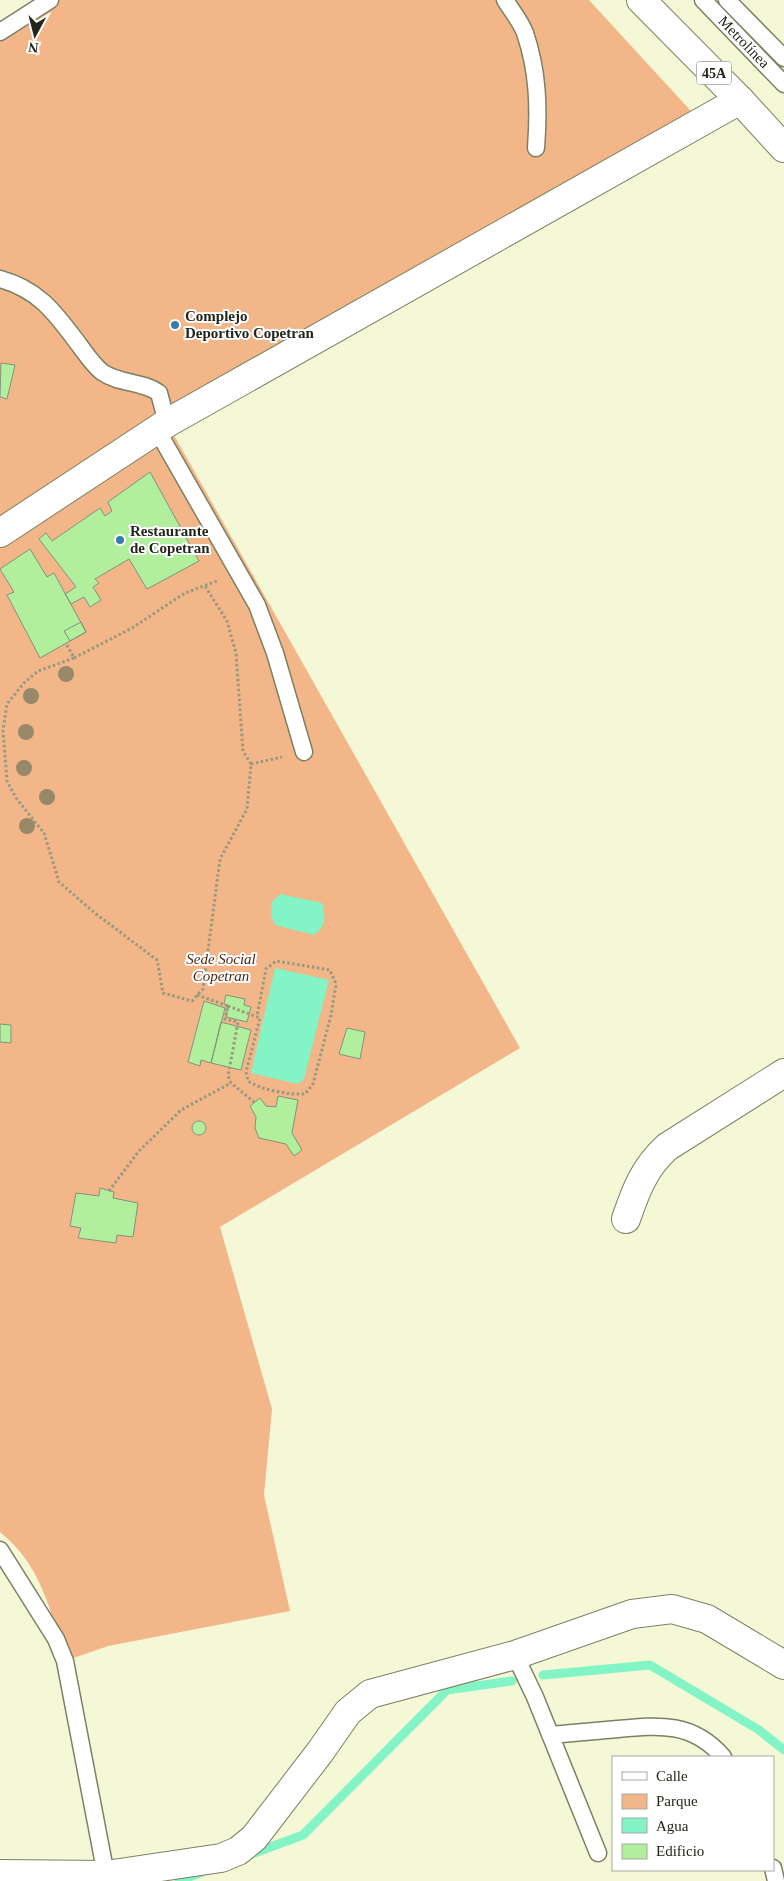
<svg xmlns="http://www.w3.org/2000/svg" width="784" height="1881" font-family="Georgia,serif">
<rect width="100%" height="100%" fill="#f5f8d7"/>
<!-- green -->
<path fill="#f2b689" d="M38 0H589L701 122 171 430 520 1048 220 1227 272 1409 264 1495 290 1611 108 1646 65 1661C51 1612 42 1566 0 1532V23Z"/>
<!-- water -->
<path fill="#82f4c5" d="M280 894 322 903C326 917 326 926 314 935L275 925 271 916 272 902Z
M275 968 329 980 304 1079 298 1084 251 1073Z"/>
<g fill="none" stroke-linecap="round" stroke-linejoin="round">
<!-- stream -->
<path stroke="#82f4c5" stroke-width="9" d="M543 1675 650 1665 759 1730 784 1750
M249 1855 303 1835 447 1690 512 1681
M179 1881 202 1872"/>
</g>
<!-- building -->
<path fill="#b1ef9d" stroke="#81947b" d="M1 363 15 365 7 399 0 397Z
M150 472 199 561 147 589 129 559 95 579 99 583 93 587 101 600 90 607 84 597 71 604 65 594 76 587 39 539 46 533 52 541 100 508 105 516 112 511 108 502Z
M30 549 47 577 54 573 86 632 40 658 7 595 14 592 0 569Z
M81 622 86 632 70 641 64 631Z
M226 995 245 999 244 1005 251 1007 247 1022 226 1017 228 1006 224 1004Z
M204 1001 225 1008 211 1063 201 1060 200 1066 188 1062Z
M221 1022 251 1030 241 1070 211 1063Z
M0 1024 11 1025V1043L0 1042Z
M347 1028 365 1032 360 1059 339 1054Z
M278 1096 298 1100 292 1133 302 1150 294 1156 286 1144 259 1138 255 1128 256 1117 250 1106 260 1098 266 1106 276 1107Z
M192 1128a7 7 0 1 1 14 0a7 7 0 1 1-14 0Z
M100 1188 114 1192 113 1198 138 1203 133 1237 117 1235 116 1243 78 1238 81 1228 70 1226 76 1193 99 1196Z"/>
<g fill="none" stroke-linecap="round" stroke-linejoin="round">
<defs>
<path id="service" d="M505 0C512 11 521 22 525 33 538 71 539 108 536 148
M703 0 784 84
M727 0 784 58
M0 32 50 0
M0 279C40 290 56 314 80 346 86 354 93 365 102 372 119 384 143 381 159 393L167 423
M157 430 257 605 275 653 304 752
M0 1550 56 1639 65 1661 106 1875
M515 1655 535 1697 598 1853
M550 1735C573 1733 595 1731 618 1729 660 1725 693 1722 723 1757
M773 1868 776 1881"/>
<path id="minor" d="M0 533 167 423 740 100
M626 1219C636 1190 644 1168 667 1147L784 1073
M0 1874 106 1875 221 1858 238 1851 254 1838 320 1752 348 1712 370 1694 515 1655 632 1614 672 1609 707 1619 784 1665"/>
<path id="trunk" d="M641 0 740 100 784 148"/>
</defs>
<!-- service casing -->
<use href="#service" stroke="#7d8062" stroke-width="19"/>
<!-- minor casing -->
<use href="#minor" stroke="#7d8062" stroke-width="30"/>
<!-- trunk casing -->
<use href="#trunk" stroke="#7d8062" stroke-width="30"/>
<!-- path -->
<path stroke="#979981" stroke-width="3" stroke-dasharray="2.5 2.5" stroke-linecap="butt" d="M67 645 74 658 132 628 185 593 217 581
M74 658 38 671 24 683 7 704 3 730 7 781 16 798 44 833 59 882 96 914 157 960 163 993 192 1001 203 989 220 859 247 809 251 764 243 751 236 653 227 621 205 586
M251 764 282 757
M197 995 228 1006 225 1019 238 1022 228 1076 231 1083 254 1102
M228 1006 260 1018 246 1072 248 1081C261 1090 289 1095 305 1094L313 1084 331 1015 336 984 330 970 276 961 266 969 257 1016
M109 1191 139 1151 181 1110 231 1083"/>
<!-- service -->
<use href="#service" stroke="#fff" stroke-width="16"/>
<!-- minor -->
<use href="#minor" stroke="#fff" stroke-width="28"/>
<!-- trunk -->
<use href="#trunk" stroke="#fff" stroke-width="28"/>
</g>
<!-- trees -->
<g fill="#98886a">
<circle cx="66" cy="674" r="8"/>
<circle cx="31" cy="696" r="8"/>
<circle cx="26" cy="732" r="8"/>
<circle cx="24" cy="768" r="8"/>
<circle cx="47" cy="797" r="8"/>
<circle cx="27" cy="826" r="8"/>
</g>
<!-- markers -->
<g fill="#377cb1" stroke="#fff" stroke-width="2">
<circle cx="175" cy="325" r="5"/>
<circle cx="120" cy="540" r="5"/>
</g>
<g text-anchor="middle" stroke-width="4" stroke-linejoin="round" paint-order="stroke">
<!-- shield labels -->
<rect fill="#fff" stroke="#66665e" stroke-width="1" x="696.5" y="61.5" width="35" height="23" rx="4"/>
<g font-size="14" font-weight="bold" fill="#242519">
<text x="714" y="78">45A</text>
</g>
<!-- street labels -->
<g font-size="15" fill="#242519" stroke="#fff">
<text transform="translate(744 42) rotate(46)" y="5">Metrolínea</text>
</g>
<!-- poi labels -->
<g font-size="15" font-weight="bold" fill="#242519" stroke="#fff" text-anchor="start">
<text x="185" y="321">Complejo<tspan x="185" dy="17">Deportivo Copetran</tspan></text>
<text x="130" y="536">Restaurante<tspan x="130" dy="17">de Copetran</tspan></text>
</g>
<!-- park labels -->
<g font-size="15" font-style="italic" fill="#4c2c11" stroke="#fff">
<text x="221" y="964">Sede Social<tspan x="221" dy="17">Copetran</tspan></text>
</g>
</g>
<!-- legend -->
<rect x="612" y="1756" width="162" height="115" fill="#ffffff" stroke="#a7a8a3"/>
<rect x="622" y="1772" width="25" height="8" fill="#ffffff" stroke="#a7a8a3"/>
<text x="656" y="1781" font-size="15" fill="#242519">Calle</text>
<rect x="622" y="1794" width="25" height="15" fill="#f2b689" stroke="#a7a8a3"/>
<text x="656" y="1806" font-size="15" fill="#242519">Parque</text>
<rect x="622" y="1818" width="25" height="15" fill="#82f4c5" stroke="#a7a8a3"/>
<text x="656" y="1831" font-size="15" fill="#242519">Agua</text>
<rect x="622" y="1844" width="25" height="15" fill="#b1ef9d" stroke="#a7a8a3"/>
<text x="656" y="1856" font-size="15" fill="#242519">Edificio</text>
<!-- north arrow -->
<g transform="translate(35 35) rotate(187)" stroke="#ffffff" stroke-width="4" paint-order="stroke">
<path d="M0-4L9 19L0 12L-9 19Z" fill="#242519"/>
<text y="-8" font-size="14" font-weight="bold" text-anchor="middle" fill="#242519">N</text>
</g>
</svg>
